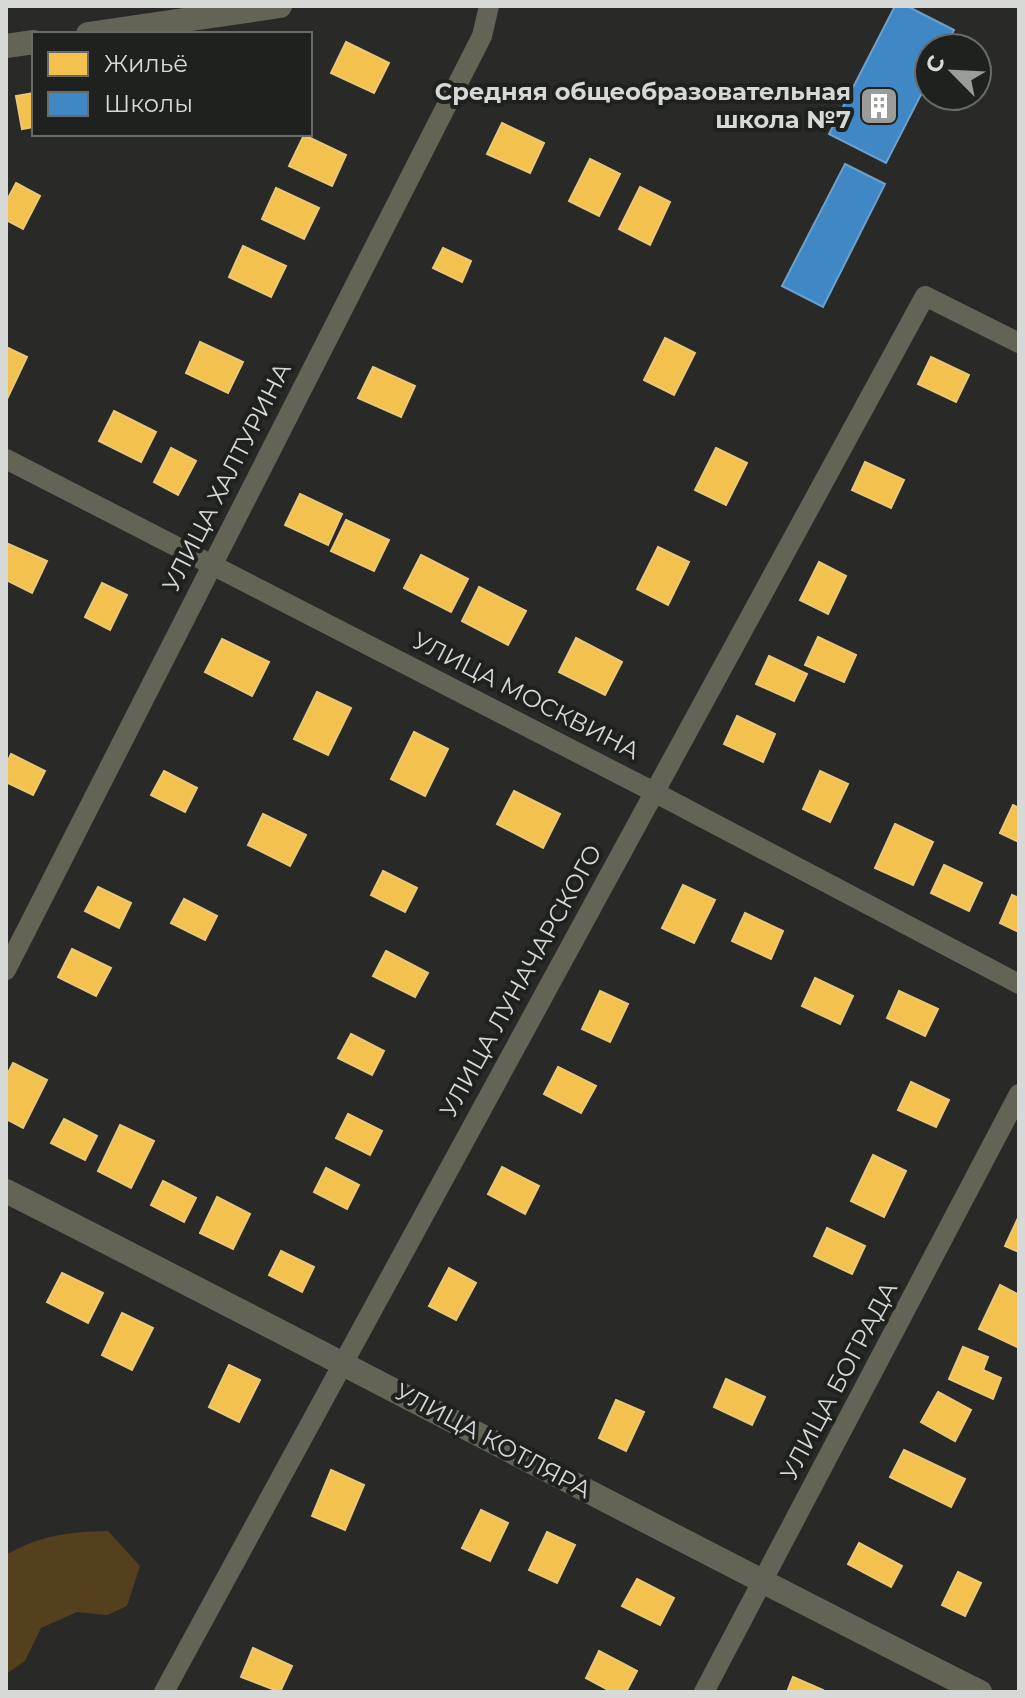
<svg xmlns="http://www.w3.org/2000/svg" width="1025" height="1698" font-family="Montserrat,sans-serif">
<rect width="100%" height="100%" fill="#292a28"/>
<!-- green -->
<path fill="#54401c" d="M108 1531 140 1566 127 1606 107 1615 77 1612 41 1628 25 1661 6 1674V1555C40 1535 69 1532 108 1531Z"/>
<!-- homes -->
<path fill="#f2c14e" stroke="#eac877" stroke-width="2" d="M346 42 389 63 374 93 331 73Z
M34 93V127L22 129 16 96Z
M502 123 544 143 530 173 487 154Z
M304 135 346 155 332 186 289 166Z
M590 159 620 174 599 216 569 201Z
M16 183 40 196 23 229 6 220V202Z
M640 187 670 202 650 245 619 229Z
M276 188 319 208 304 239 262 219Z
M243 246 286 266 271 297 229 277Z
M443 248 471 261 462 282 433 268Z
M665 338 695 353 674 395 644 380Z
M200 342 243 362 228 393 186 373Z
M6 347 27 357 7 399H6Z
M931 357 969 375 956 402 918 384Z
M373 367 415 386 401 417 358 398Z
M114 411 156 432 141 462 99 441Z
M171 448 196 461 178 495 154 482Z
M716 448 747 463 726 505 695 490Z
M865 462 904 480 891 508 852 490Z
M300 494 342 514 328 545 285 525Z
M346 520 389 540 374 571 331 551Z
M6 543 47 561 32 593 6 580Z
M658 547 689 562 668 605 637 589Z
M421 555 468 579 451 612 404 588Z
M819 562 846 576 828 614 800 600Z
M102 583 127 595 110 630 85 617Z
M479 587 526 611 508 645 462 621Z
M818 637 856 655 844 682 805 665Z
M576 638 622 662 605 695 559 672Z
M222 639 269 662 252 696 205 672Z
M769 656 807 674 794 701 756 684Z
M317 692 351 708 328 755 294 739Z
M737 716 775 734 763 762 724 744Z
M414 732 448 749 425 796 391 779Z
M11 754 45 771 33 795 6 782V765Z
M164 771 197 788 185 812 151 795Z
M820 771 848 784 830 822 803 809Z
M514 791 560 814 543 848 497 824Z
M1013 805 1019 808V842L1000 833Z
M263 814 306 835 290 866 248 845Z
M895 824 933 842 913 885 875 868Z
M944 865 982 883 969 911 931 893Z
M383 871 417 888 405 912 371 895Z
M683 885 715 900 694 943 662 928Z
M98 887 131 903 119 928 85 911Z
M1012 895 1019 898V932L1000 923Z
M184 899 217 916 205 940 171 923Z
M745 913 783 931 771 959 732 941Z
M72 949 111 968 96 996 58 977Z
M386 951 428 973 415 997 373 976Z
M815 978 853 996 840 1024 802 1006Z
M600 991 628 1004 610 1042 582 1029Z
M899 991 938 1009 925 1036 887 1018Z
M351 1034 384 1051 372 1075 338 1058Z
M13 1063 47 1080 23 1128 6 1119V1077Z
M558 1067 596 1086 581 1113 544 1094Z
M911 1082 949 1100 936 1127 898 1110Z
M348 1114 382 1131 370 1155 336 1138Z
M64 1119 97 1136 85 1160 51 1143Z
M120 1125 154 1141 131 1188 98 1171Z
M873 1155 906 1171 884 1217 851 1201Z
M502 1167 539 1186 525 1214 488 1194Z
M326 1168 359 1185 347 1209 314 1192Z
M163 1181 196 1198 184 1222 151 1205Z
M217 1197 250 1214 233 1249 200 1233Z
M1018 1218H1019V1252L1005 1246Z
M827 1228 865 1246 852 1274 814 1256Z
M281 1251 314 1267 302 1292 269 1275Z
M449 1268 476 1283 456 1320 429 1306Z
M62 1273 103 1293 88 1323 47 1302Z
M1000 1285 1019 1295V1342L1017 1347 979 1329Z
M122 1313 153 1328 132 1370 102 1355Z
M963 1347 988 1357 983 1370 1001 1378 993 1399 949 1379Z
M229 1365 260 1380 239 1422 209 1407Z
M726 1379 765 1397 752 1425 714 1407Z
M938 1392 971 1410 955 1441 921 1422Z
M616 1400 644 1412 626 1451 599 1438Z
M904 1450 965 1479 951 1507 890 1477Z
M331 1470 364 1485 345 1530 312 1516Z
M481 1510 508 1523 490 1561 462 1548Z
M547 1532 575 1545 557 1583 529 1570Z
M859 1543 902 1566 891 1587 848 1564Z
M958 1572 981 1583 965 1616 942 1605Z
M637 1579 674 1598 660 1625 622 1606Z
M253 1648 292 1666 280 1692 241 1677Z
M599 1651 637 1671 626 1692H612L586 1678Z
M793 1677 823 1690 822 1692H787Z"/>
<!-- schools -->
<path fill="#3f88c5" stroke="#6da0ca" stroke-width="2" d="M895 6H907L954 30 945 48H929V79L886 163 829 134Z
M845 164 885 184 823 307 782 286Z"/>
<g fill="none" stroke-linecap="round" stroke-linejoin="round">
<!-- minor -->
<path stroke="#636456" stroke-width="20" d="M6 459 654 792 1019 984
M6 970 482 36 489 6
M164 1692 925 296 1019 343
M704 1692 1019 1094"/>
<!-- tertiary -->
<path stroke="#636456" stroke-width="24" d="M88 34 280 6
M6 46 34 42
M6 1191C332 1356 654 1528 980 1692"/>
</g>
<!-- icons -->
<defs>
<symbol id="building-square" viewBox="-11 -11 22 22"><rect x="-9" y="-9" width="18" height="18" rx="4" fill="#9a9c9a" stroke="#1e211e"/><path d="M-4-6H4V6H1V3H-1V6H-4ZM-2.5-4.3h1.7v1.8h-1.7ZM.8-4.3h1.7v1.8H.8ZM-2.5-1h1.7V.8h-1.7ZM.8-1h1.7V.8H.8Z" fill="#fff"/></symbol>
</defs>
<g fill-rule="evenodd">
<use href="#building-square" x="857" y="84" width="44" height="44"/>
</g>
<g text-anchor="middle" stroke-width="8" stroke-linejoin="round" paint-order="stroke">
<!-- poi labels -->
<g font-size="24" font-weight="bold" fill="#d7d9d7" stroke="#1e211e" text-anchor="end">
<text x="851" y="100">Средняя общеобразовательная<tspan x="851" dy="28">школа №7</tspan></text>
</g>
<!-- street labels -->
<g font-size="24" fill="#d7d9d7" stroke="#1e211e">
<text transform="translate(227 477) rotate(-63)" y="8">УЛИЦА ХАЛТУРИНА</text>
<text transform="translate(526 696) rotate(27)" y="8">УЛИЦА МОСКВИНА</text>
<text transform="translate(521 981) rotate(-61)" y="8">УЛИЦА ЛУНАЧАРСКОГО</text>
<text transform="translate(839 1381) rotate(-62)" y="8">УЛИЦА БОГРАДА</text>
<text transform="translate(493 1441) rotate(28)" y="8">УЛИЦА КОТЛЯРА</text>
</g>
</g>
<!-- border -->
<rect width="1025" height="1698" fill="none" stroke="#d7d9d7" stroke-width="16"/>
<!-- legend -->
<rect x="32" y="32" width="280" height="104" fill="#1e211e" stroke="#686b68" stroke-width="2"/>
<rect x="48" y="52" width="40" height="24" fill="#f2c14e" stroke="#686b68" stroke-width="2"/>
<text x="104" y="72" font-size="24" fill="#d7d9d7">Жильё</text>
<rect x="48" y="92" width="40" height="24" fill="#3f88c5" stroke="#686b68" stroke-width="2"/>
<text x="104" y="112" font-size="24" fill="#d7d9d7">Школы</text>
<!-- north arrow -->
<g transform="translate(953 72) rotate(294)"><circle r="38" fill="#1e211e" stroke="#686b68" stroke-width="2"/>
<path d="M0-6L14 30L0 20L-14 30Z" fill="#9a9c9a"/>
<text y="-12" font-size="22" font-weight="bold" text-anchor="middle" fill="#d7d9d7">С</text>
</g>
</svg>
